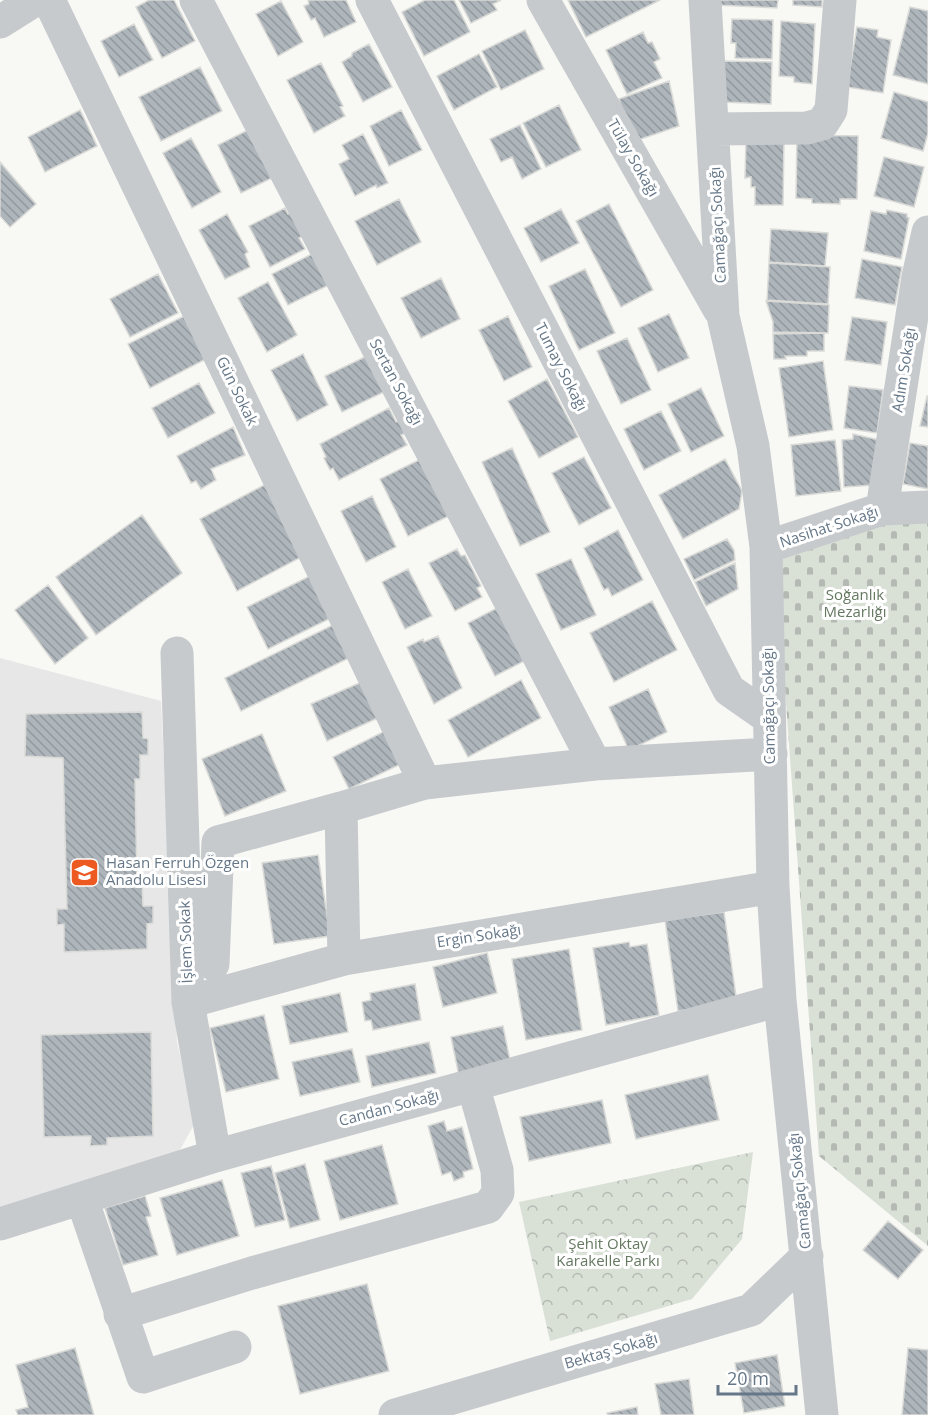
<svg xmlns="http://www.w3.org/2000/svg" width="928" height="1415" font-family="'Open Sans',sans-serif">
<defs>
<pattern id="cemetery-stones" width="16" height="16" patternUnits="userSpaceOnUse" patternTransform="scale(1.5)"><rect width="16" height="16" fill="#d9e0d6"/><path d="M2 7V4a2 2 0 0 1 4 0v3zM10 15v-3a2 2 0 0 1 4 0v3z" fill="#b4bab3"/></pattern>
<pattern id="park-crowns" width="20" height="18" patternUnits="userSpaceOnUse" patternTransform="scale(1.5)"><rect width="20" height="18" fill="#d9e0d6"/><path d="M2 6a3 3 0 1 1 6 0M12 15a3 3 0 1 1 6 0" fill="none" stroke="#b4bab3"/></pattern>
<pattern id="building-back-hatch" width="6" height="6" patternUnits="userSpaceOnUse" patternTransform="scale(1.5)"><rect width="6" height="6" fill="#aeb6bc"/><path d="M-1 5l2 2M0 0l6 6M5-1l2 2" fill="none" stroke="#91999f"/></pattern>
</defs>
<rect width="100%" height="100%" fill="#f8f8f5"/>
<!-- built -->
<path fill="#e6e7e6" d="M0 658 161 701 177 1042 196 1121 173 1162 0 1212Z"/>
<!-- cemetery -->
<path fill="url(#cemetery-stones)" d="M928 521V1246L819 1156 785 689 781 560 803 537 890 523Z"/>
<!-- park -->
<path fill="url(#park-crowns)" d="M753 1152 742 1239 692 1299 550 1341 519 1202Z"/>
<!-- building -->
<path fill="url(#building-back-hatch)" stroke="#dadad7" stroke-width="1.5" d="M149 0H174L195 41 162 58 136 7Z
M308 0H346L356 22 324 37 315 18 311 20 304 6 309 4Z
M425 0H454L470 32 424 56 402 12Z
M459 0H501L493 4 497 10 471 23Z
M568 0H660L586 37Z
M717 0H778L777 8 716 5Z
M793 0H822V7L793 5Z
M281 1 303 42 278 56 256 14Z
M910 7 928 11V84L893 75Z
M732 19 773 20 772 59 735 58 736 43H731Z
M781 21 815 24 812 84 794 82V77L779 76Z
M134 24 153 60 119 77 101 41Z
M857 27 878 30 877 37 891 40 883 93 847 87Z
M525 30 544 69 501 90 482 51Z
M643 32 648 43 652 42 660 59 654 62 662 78 627 94 606 50Z
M369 44 392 87 363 102 342 62 352 56V53Z
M479 54 497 87 454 110 437 76Z
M723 61 772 62 771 104 722 102Z
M321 63 343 106 340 107 345 116 314 133 287 80Z
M200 67 222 111 161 141 139 97Z
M669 81 679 126 632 142 619 99Z
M894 92 928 102V133L923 151 881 138Z
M559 105 581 150 546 167 523 123Z
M80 110 97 146 45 172 28 137Z
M401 110 422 150 389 166 370 126Z
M520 125 541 169 522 179 512 157 501 162 490 139Z
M254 127 278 175 241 193 218 145Z
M363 134 388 183 377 188 376 185 355 196 339 164 349 159 342 145Z
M797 135 858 136 857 199H840V204L812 203V199L796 198Z
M191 138 221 192 192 208 163 153Z
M746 139H784L783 205H755V187H751V177L745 178Z
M884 157 924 167 914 207 874 196Z
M0 162 36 204 10 227 0 216Z
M399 199 421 242 377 265 355 221Z
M609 204 653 290 621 307 576 221Z
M285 208 288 214 294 211 306 234 299 238 305 249 270 267 249 226Z
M561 209 579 243 541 262 524 228Z
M887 210 907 214V217L909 218 901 259 864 251 871 211 886 214Z
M227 214 248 252 245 254 250 267 225 279 199 230Z
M771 229 828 233 825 266 769 262Z
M316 252 331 284 288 305 272 274Z
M862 259 902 267 895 305 855 298Z
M769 263 830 267 828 304 767 300Z
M585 269 615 333 579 350 549 286Z
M158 274 178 313 130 337 110 299Z
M441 278 460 319 421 338 401 298Z
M268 282 297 335 267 352 238 298Z
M766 301 829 305 828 333 773 332V322Z
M669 314 689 358 658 372 638 328Z
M184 316 206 359 150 388 128 344Z
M508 316 532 367 504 381 479 330Z
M852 317 887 322 881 365 845 360Z
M824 333V351H807V356H785L786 359H774L773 334Z
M627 338 651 390 621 404 597 351Z
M303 354 328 405 297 421 271 370Z
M369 355 386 391 342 412 325 376Z
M823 361 833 430 789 437 779 368Z
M547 379 578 437 539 458 508 401Z
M199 383 215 413 168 438 152 408Z
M849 386 883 390 877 433 844 428Z
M701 388 724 436 691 452 668 404Z
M927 396H928V427L920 426Z
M389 408 396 422 400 421 406 433 401 435 407 445 339 480 333 468 330 470 324 458 326 457 320 444Z
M661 411 681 451 644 470 624 429Z
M233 427 245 455 211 469 216 480 201 489 196 481 191 483 177 456Z
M853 434 884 441 876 485 844 487 842 440 853 439Z
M835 440 841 491 796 496 791 445Z
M910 443 928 446V489L903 484Z
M512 448 550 532 520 546 482 462Z
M427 456 455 513 408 536 380 479Z
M584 457 611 508 579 525 552 473Z
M725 459 742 491 739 509 683 539 659 495Z
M268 483 305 555 237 591 200 519Z
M372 496 396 547 366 562 341 511Z
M142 515 182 573 96 635 56 577Z
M618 530 643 580 612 596 608 588 604 590 584 548Z
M727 539 734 550 735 560 694 580 684 559Z
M457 549 461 556 465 555 481 586 477 588 482 597 455 611 429 563Z
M571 559 596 615 561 630 536 574Z
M735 563 738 589 706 606 695 582Z
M408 569 432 616 405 629 382 582Z
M314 574 335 616 268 649 247 607Z
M48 585 88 638 55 664 15 610Z
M652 601 677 650 614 682 590 633Z
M499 607 526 660 495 676 468 623Z
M335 624 351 657 241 711 225 678Z
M438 636 462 688 434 704 407 647 423 639 424 642Z
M521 680 541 718 468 757 448 720Z
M364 681 380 717 327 741 311 704Z
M648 689 667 732 629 750 609 707Z
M142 712 143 738 148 739V755H140V779H135L137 882H142L143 906H153V923L147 924V949L64 952V924L57 925V909H67L63 758 25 756 26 714Z
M387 730 403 763 349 789 333 757Z
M262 734 286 791 225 816 202 759Z
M318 855 330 936 274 944 262 863Z
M724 912 737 1003 678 1011 665 920Z
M629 942 630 947 647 944 659 1015 606 1025 593 948Z
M569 949 582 1030 526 1040 512 959Z
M487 953 497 993 443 1007 433 967Z
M415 984 421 1020 373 1030 371 1020 365 1021 362 1002 371 1000 370 993Z
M340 993 348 1032 290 1044 282 1006Z
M264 1015 279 1079 226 1092 210 1028Z
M503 1026 511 1065 459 1076 451 1037Z
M151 1032 153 1136 107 1138V1145L90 1146 91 1136 44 1137 41 1035Z
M429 1042 436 1073 372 1087 366 1056Z
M352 1049 360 1082 300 1096 292 1062Z
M708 1075 719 1120 636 1139 625 1095Z
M602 1100 611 1143 529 1161 520 1117Z
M444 1121 447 1131 462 1127 473 1169 463 1172 464 1177 454 1181 451 1172 442 1175 428 1126Z
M382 1145 398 1204 340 1220 324 1161Z
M305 1164 320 1220 290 1228 275 1173Z
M271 1166 285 1220 255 1227 241 1173Z
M222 1180 239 1236 177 1255 160 1198Z
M145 1196 151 1216 146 1217 158 1255 123 1265 105 1208Z
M888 1221 923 1250 898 1279 863 1250Z
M367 1284 389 1371 300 1394 278 1306Z
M75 1348 94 1415H18L16 1410 28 1407 16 1365Z
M908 1348 928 1350V1415H902Z
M777 1355 785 1406 744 1413 735 1363Z
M689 1379 694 1415H661L655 1384Z
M637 1407 638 1415H608L607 1413Z"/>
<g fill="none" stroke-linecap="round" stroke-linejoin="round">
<!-- minor -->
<path stroke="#c6cacd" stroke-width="33" d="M49 0 425 783
M196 0 595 764
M372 0 729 690 769 718
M543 0 719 309
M705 0 723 316 753 446 766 547 773 887 780 1000 822 1415
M0 22 35 0
M713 129 807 128 822 124 831 110 840 0
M882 509 918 277 928 232
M766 547 882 509 928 507
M177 653 188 1002 215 1156
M344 959 341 808 425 783 595 764 771 754
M213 964 218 842 341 808
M188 1002 344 959 773 887
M82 1199 143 1377 235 1347
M0 1224 215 1156 780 1000
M120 1314 252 1273 488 1207 498 1193 497 1170 473 1085
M395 1415 751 1310 807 1256"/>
</g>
<!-- icons -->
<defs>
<symbol id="school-square" viewBox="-11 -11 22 22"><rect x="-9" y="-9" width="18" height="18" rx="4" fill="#ec5921" stroke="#fff"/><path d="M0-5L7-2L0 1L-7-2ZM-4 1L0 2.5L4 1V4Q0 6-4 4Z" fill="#fff"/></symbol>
</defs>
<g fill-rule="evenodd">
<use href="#school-square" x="68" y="856" width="33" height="33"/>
</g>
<g text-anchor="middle" stroke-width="6" stroke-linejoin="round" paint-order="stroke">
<!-- street labels -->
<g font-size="15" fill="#657788" stroke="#fff">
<text transform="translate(633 158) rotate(60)" y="5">Tülay Sokağı</text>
<text transform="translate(718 225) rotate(-93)" y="5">Camağaçı Sokağı</text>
<text transform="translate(561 367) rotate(63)" y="5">Tumay Sokağı</text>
<text transform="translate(904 370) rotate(-81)" y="5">Adım Sokağı</text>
<text transform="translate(396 382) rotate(62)" y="5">Sertan Sokağı</text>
<text transform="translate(237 391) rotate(64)" y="5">Gün Sokak</text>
<text transform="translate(829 527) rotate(-18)" y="5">Nasihat Sokağı</text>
<text transform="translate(769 706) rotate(-91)" y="5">Camağaçı Sokağı</text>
<text transform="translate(479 936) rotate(-9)" y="5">Ergin Sokağı</text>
<text transform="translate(186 942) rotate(-92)" y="5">İşlem Sokak</text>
<text transform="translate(389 1108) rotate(-15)" y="5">Candan Sokağı</text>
<text transform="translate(800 1191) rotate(-96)" y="5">Camağaçı Sokağı</text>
<text transform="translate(611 1351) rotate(-16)" y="5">Bektaş Sokağı</text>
</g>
<!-- park labels -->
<g font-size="15" fill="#657961" stroke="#fff">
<text x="855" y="600">Soğanlık<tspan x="855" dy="17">Mezarlığı</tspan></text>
<text x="608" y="1249">Şehit Oktay<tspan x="608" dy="17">Karakelle Parkı</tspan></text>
</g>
<!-- poi labels -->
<g font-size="15" fill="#657788" stroke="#fff" text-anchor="start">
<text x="106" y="868">Hasan Ferruh Özgen<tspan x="106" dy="17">Anadolu Lisesi</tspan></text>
</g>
</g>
<!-- scale -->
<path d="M718 1385v9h78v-9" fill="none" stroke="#657788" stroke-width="3"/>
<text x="727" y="1385" font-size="18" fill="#657788" stroke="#ffffff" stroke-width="4.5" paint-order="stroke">20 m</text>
</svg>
